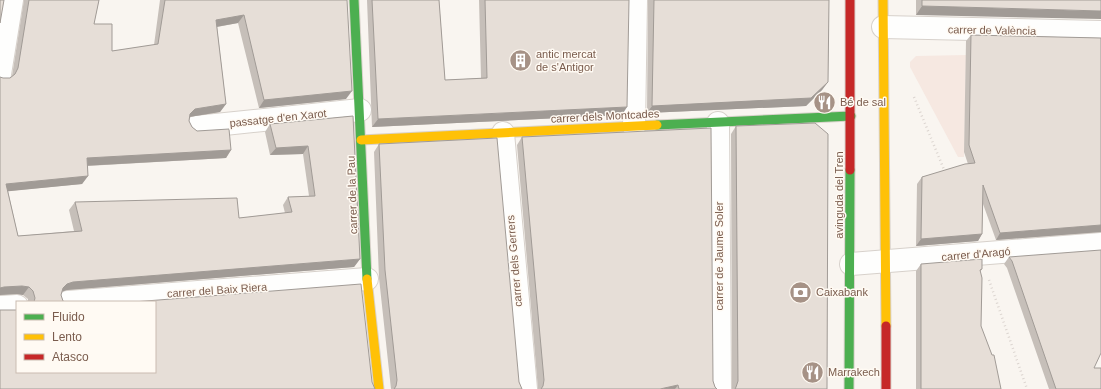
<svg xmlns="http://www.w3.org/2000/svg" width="1101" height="389" font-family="Arial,sans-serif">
<rect width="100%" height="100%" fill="#f9f5f0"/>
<!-- commercial -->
<path fill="#f6e8e1" d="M966 55 964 157H958L910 67V62L916 56Z"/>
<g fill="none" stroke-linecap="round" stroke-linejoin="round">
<defs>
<path id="street" d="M883 27 1101 32
M0 74 12 0
M718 123 720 389
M196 127 360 110
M634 127 636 0
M503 133 526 389
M851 264 1101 244
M68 302 367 279
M0 307 17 306"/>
<path id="fast" d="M354 0 367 279
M657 125 851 116
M849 389 850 170"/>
<path id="slow" d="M883 0 886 326
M361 140 657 125
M367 279 379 389"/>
<path id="jam" d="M850 170V0
M886 326V389"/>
</defs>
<!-- street casing -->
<use href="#street" stroke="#d7d1cb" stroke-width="24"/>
<!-- fast casing -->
<use href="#fast" stroke="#d9d2cb" stroke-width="11"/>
<!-- slow casing -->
<use href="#slow" stroke="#d9d2cb" stroke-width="11"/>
<!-- jam casing -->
<use href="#jam" stroke="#d9d2cb" stroke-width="11"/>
<!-- path -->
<path stroke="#dcd5d0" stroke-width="2.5" stroke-dasharray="1 3" stroke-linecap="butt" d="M914 97 945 172
M989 280 1027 389"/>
<!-- street -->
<use href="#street" stroke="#fefefd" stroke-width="22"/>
<!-- fast -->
<use href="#fast" stroke="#4caf50" stroke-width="9"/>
<!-- slow -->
<use href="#slow" stroke="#ffc107" stroke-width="9"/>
<!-- jam -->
<use href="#jam" stroke="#c62828" stroke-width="9"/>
</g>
<!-- wall -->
<path fill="#c6bfb9" d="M24 0H99L94 24 112 51 154 45 160 0H347L346 99 259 108 238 23 217 27 226 104 220 112 190 117 189 121 192 127 197 131 231 150 226 158 87 166 88 176 82 184 8 191 18 236 74 231 69 210 75 202 239 218 285 213 283 205 288 197 309 196 303 154 270 155 265 132 270 124 353 116 360 259 354 267 67 290 62 291 61 295 63 301 65 302H28V299L23 295 17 294 0 295 3 78H10L12 76Z
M367 0H439L445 80 481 78 479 0H629L622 115 372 127Z
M648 0H829L828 82 822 90 806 106 647 113Z
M916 0H1101L916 15Z
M971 35 1101 38V232L996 240 983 204 982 234 978 241 916 246 917 184 922 177 968 164 964 152 966 41Z
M736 126 827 389H732L731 134Z
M522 137 713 381 715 387 717 389H538L517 145Z
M379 144 519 382 522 389H391L379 278 374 152Z
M1009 257 1094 368 1101 389H1049L1007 268 1004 264Z
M921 264 982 269 980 272 981 326 1001 389H916V271Z"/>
<!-- shaded-wall -->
<path fill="#a19b96" d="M922 6 1101 11V19L916 15Z
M244 15 238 23 210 28 216 20Z
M828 82 822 90 806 106 647 113 652 106Z
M352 91 346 99 259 108 264 100Z
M226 104 220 112 189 117 190 114 195 109Z
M627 107 622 115 372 127 378 119Z
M308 146 303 154 270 155 276 148Z
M231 150 226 158 82 166 87 158Z
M88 176 82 184 1 192 6 184Z
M1101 225V232L996 240 1000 233Z
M982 234 978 241 916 246 921 239Z
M360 259 354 267 67 290 61 292 63 288 67 284 73 282Z
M22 286 29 287 23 295 17 294 0 295V288L4 287Z
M678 385 675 389H660Z"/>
<!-- building -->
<path fill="#e6ded7" stroke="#a19b96" d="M0 0H4L0 23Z
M29 0H99L94 24H112V51L158 44 165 0H347L352 91 264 100 244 15 216 20 226 104 195 109 190 114 189 121 192 127 197 131 229 129 231 150 87 158 88 176 6 184 18 236 82 231 75 202 237 198 239 218 292 212 288 197 315 196 308 146 276 148 270 124 353 116 360 259 73 282 67 284 63 288 61 295 63 301 65 302H34L35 298 33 291 29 287 22 286 4 287 0 288V77L3 78H10L15 74 18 68Z
M372 0H439L445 80 487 78 485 0H629L627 107 378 119Z
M654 0H829L828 82 811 98 652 106Z
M922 0H1101V11L922 6Z
M971 35 1101 38V225L1000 233 983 185 982 234 921 239 922 177 965 164 975 163 969 145Z
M815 123 828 134 827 389H735L736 387 738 381 736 126Z
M711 128 713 381 715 387 717 389H679L678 385 660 389H541L543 386 544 380 522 137Z
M497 138 519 382 522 389H394L396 386 397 380 385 270 379 144Z
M1101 250V353L1094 368H1101V389H1056L1012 261 1009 257Z
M982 259V269L980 270 982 278 981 326 992 355H994L1001 389H921V264Z
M361 284 372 382 375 389H0V310H17V372H155V302H133Z"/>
<!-- icons -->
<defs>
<symbol id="building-disc" viewBox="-11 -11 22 22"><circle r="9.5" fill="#a69286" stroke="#fffaf3"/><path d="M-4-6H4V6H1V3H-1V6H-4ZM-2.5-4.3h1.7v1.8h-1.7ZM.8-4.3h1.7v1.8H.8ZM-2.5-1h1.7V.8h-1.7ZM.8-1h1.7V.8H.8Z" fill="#fff"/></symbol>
<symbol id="restaurant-disc" viewBox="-11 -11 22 22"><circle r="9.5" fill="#a69286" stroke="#fffaf3"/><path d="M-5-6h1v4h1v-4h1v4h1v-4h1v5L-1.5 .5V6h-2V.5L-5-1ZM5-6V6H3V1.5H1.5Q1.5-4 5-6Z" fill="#fff"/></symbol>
<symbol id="bank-disc" viewBox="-11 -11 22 22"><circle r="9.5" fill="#a69286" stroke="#fffaf3"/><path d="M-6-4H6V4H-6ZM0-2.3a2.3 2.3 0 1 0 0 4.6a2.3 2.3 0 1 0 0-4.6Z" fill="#fff"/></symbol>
</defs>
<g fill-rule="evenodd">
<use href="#building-disc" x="508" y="48" width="25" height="25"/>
<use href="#restaurant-disc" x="812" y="90" width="25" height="25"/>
<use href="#bank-disc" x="788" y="280" width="25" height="25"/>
<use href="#restaurant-disc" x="800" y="360" width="25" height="25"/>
</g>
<g text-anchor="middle" stroke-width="3" stroke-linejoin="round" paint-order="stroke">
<!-- street labels -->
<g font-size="11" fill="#7a5c4d" stroke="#fffaf3">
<text transform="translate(992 30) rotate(1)" y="4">carrer de València</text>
<text transform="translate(605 116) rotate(-3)" y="4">carrer dels Montcades</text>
<text transform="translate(278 118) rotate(-6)" y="4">passatge d'en Xarot</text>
<text transform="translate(352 195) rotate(-92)" y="4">carrer de la Pau</text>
<text transform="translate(839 195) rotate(-90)" y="4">avinguda del Tren</text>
<text transform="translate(976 254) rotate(-5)" y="4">carrer d'Aragó</text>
<text transform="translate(719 256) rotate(-90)" y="4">carrer de Jaume Soler</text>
<text transform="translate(514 261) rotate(-95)" y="4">carrer dels Gerrers</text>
<text transform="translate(217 290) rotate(-4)" y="4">carrer del Baix Riera</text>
</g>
<!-- poi labels -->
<g font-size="11" fill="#7a5c4d" stroke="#fffaf3" text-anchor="start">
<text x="536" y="58">antic mercat<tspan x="536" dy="13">de s'Antigor</tspan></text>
<text x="840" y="106">Bé de sal</text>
<text x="816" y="296">Caixabank</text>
<text x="828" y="376">Marrakech</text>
</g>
</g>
<!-- legend -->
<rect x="16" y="301" width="140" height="72" fill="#fffaf3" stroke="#cabbb1"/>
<rect x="24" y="314" width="20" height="6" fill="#4caf50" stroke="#cabbb1"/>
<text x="52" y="321" font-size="12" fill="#7a5c4d">Fluido</text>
<rect x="24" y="334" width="20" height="6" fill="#ffc107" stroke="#cabbb1"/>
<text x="52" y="341" font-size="12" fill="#7a5c4d">Lento</text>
<rect x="24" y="354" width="20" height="6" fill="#c62828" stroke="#cabbb1"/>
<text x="52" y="361" font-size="12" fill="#7a5c4d">Atasco</text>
</svg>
